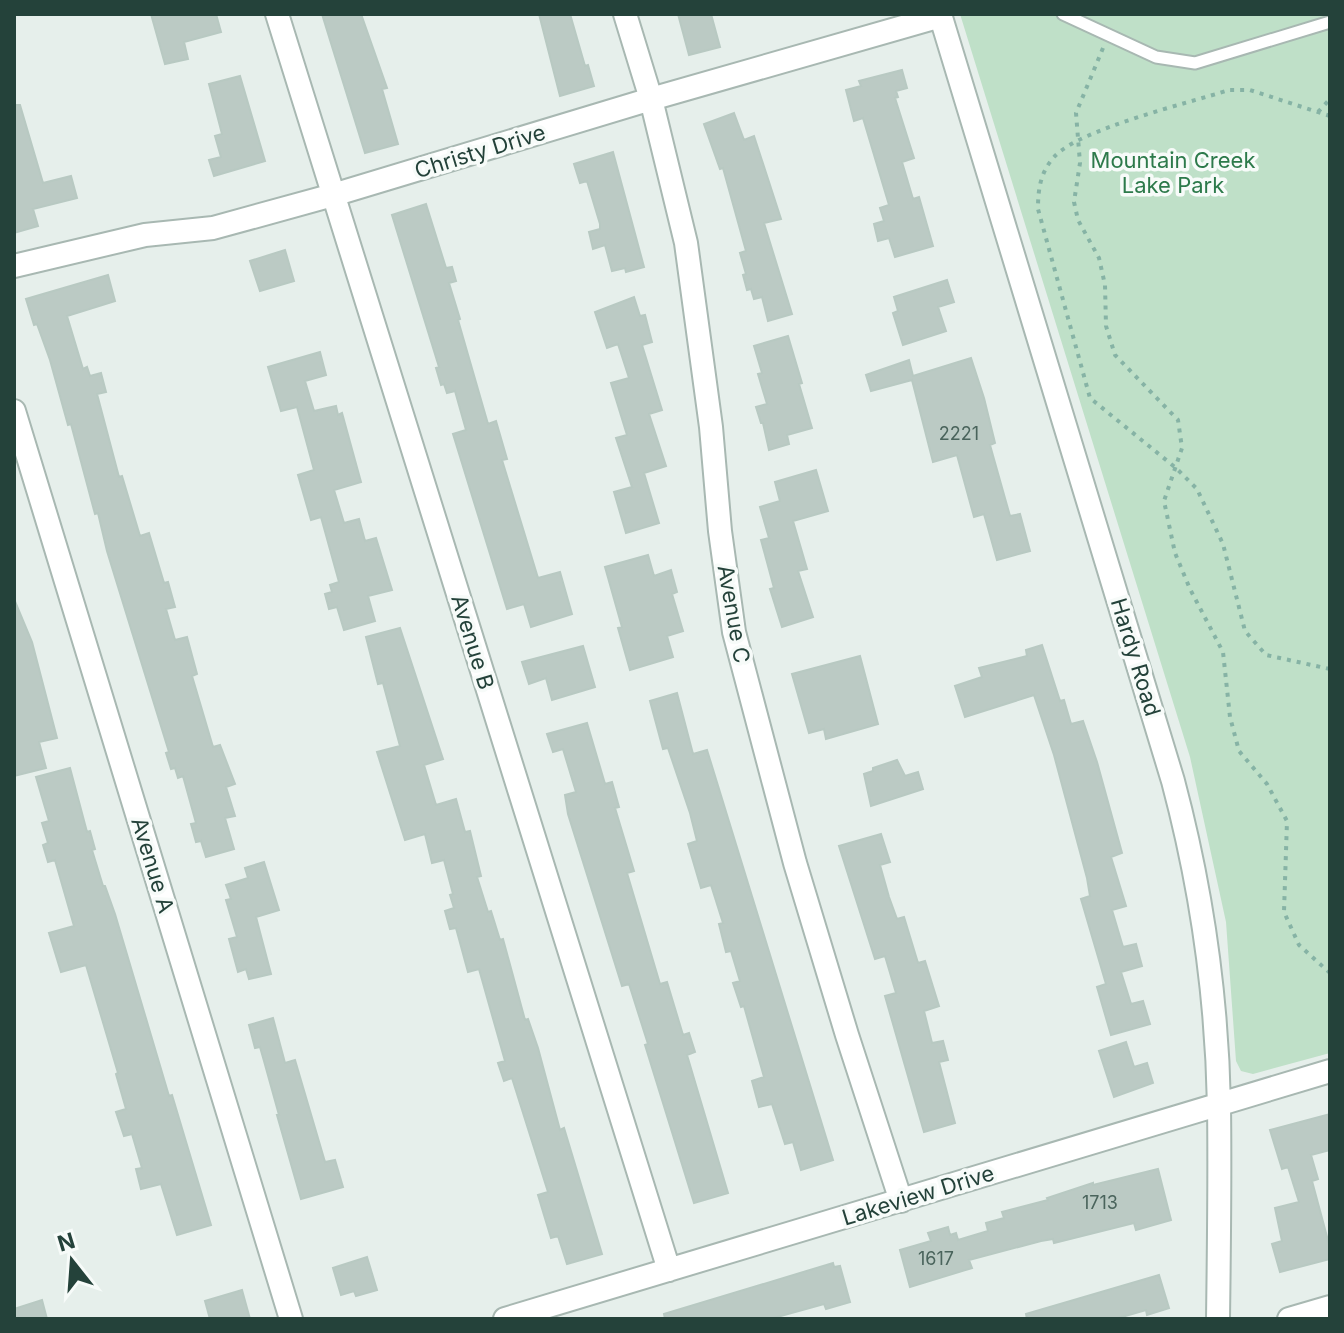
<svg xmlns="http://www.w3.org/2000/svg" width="1344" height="1333" font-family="Inter,sans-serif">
<rect width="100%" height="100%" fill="#e6efeb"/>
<!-- green -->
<path fill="#bfe0c8" d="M960 14H1330V1053L1253 1074 1241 1071 1236 1061 1226 922 1190 757Z"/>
<!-- building -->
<path fill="#bbcac4" stroke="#b8c9c2" stroke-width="2" d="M151 14H216L221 32 184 42 188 59 165 64Z
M322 14H361L387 88 382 89 398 144 365 153Z
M539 14H570L585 66 588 65 594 86 560 96Z
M678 14H711L720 47 689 55Z
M902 70 907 88 896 91 898 97 895 98 914 158 902 162 913 199 919 197 933 246 895 257 889 238 878 241 874 224 884 221 880 208 889 205 863 118 854 121 846 90 861 86 859 81Z
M240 76 265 161 214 176 209 160 221 157 215 136 222 134 209 84Z
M14 105H20L43 183 71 176 77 198 33 209 38 226 14 233Z
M734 113 744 140 754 136 781 219 764 223 792 314 768 321 762 297 754 299 751 289 747 290 743 275 746 274 740 253 746 251 723 168 720 169 704 124Z
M613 152 644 267 626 272 625 268 612 271 605 245 593 249 589 232 600 229V224L587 181 580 183 574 164Z
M426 204 446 268 452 267 456 281 449 283 460 319 458 320 488 424 496 421 507 459 502 460 538 578 560 572 572 614 531 627 524 604 507 609 453 434 466 430 455 391 447 393 444 384 441 385 436 368 439 367 392 215Z
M285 250 294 281 260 291 250 261Z
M108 275 115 301 67 316 83 369 87 367 90 376 101 373 106 392 97 394 119 477 122 476 140 536 149 533 164 583 168 582 175 607 166 609 175 640 187 637 197 674 192 676 213 747 220 745 235 784 226 787 235 816 225 818 234 849 206 857 201 841 196 842 191 824 196 823 183 776 178 778 175 768 171 769 166 753 169 752 107 551 98 513 95 514 71 424 68 425 50 360 37 324 34 325 26 299Z
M947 280 954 302 938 307 946 331 903 345 893 313 898 311 894 297Z
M634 297 640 316 645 315 652 342 642 345 662 410 649 414 666 466 644 473 659 523 626 533 614 492 632 487 616 438 627 435 611 383 629 378 618 344 607 348 595 312Z
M788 336 802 383 799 384 812 428 787 435 789 444 769 450 763 423H761L756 407 767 404 758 374 762 373 754 346Z
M320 352 326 375 305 381 314 411 336 406 338 415 342 413 361 482 334 490 344 523 359 519 365 541 376 538 392 590 368 596 375 621 344 630 337 607 329 609 325 594 332 592 330 585 339 582 321 517 311 520 298 475 314 470 297 407 281 411 268 367Z
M971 358 984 398 995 443 990 445 1010 516 1020 514 1030 551 997 560 984 514 974 517 957 455 933 462 912 380 871 391 866 375 909 360 913 376Z
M816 470 828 511 793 521 807 569 798 571 813 617 782 627 770 589 774 588 761 540 769 538 760 507 780 501 775 482Z
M648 555 654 576 671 570 677 592 672 594 683 631 667 636 673 657 630 670 618 628 622 627 605 567Z
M14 599 32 642 57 738 39 742 46 768 14 776Z
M400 628 443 759 424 765 436 805 456 799 465 832 470 831 481 876 477 877 488 912 491 911 500 940 503 939 525 1020 528 1019 538 1048 560 1130 564 1128 602 1254 567 1264 558 1236 551 1238 544 1215 538 1195 548 1192 512 1078 504 1081 498 1063 505 1061 479 969 468 972 456 928 450 929 445 911 454 908 450 895 453 894 444 860 432 863 425 834 405 840 377 752 400 746 383 683 378 684 366 637Z
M1042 645 1060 701 1064 700 1071 724 1083 721 1097 762 1122 853 1111 857 1126 906 1112 910 1123 947 1136 944 1142 966 1121 972 1131 1004 1143 1001 1150 1024 1111 1035 1097 987 1106 984 1081 899 1090 896 1087 878 1054 755 1034 695 965 717 955 686 982 677 979 668 1027 656 1026 650Z
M583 646 595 687 552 700 546 678 529 684 522 662Z
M860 656 878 724 826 739 824 729 809 733 792 674Z
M677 693 693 754 707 750 833 1160 801 1170 793 1142 785 1144 772 1104 759 1107 752 1081 764 1077 744 1006 741 1007 733 983 740 981 731 951 726 952 719 924 723 923 711 885 701 888 688 844 697 841 690 813 668 748 663 749 650 701Z
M587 723 605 784 612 782 619 807 615 808 634 871 627 873 660 984 667 982 683 1035 689 1033 695 1052 687 1055 728 1193 694 1203 645 1045 648 1044 629 984 622 986 568 814 565 795 576 792 563 749 553 752 547 734Z
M897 760 905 776 918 772 923 789 871 806 864 774 873 771V768Z
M70 768 87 832 90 831 95 849 92 850 103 886H105L115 914 169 1096 172 1095 211 1225 177 1235 161 1184 141 1189 136 1169 142 1168 132 1134 124 1136 116 1112 126 1109 116 1074 118 1073 86 965 61 972 49 933 74 926 55 860 48 862 43 845 48 843 42 823 49 821 36 777Z
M881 834 890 862 880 865 889 897 897 919 904 917 918 963 925 961 939 1006 924 1011 932 1043 943 1041 948 1060 939 1062 955 1123 924 1132 885 996 896 993 885 956 875 959 839 846Z
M264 862 279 910 256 917 271 974 249 979 246 969 238 972 229 939 237 937 226 900 231 899 226 885 248 878 245 868Z
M273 1018 285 1063 295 1060 325 1162 335 1160 343 1187 301 1199 277 1115H279L264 1061 260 1047 255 1048 249 1025Z
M1126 1042 1134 1067 1147 1063 1153 1083 1114 1097 1099 1051Z
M1330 1114V1150L1311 1155 1318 1179 1312 1181 1330 1248V1259L1280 1272 1272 1244 1282 1241 1275 1208 1299 1202 1288 1167 1282 1169 1270 1130Z
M1158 1169 1171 1220 1136 1230 1134 1223 1054 1243 1053 1239 1041 1241 969 1260 972 1268 910 1287 900 1250 931 1241 928 1233 948 1227 950 1235 956 1233 958 1240 988 1231 986 1223 1004 1218 1002 1212 1048 1200 1047 1198 1093 1183V1185Z
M367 1257 377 1290 356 1296 354 1291 341 1295 333 1268Z
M833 1263 834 1267 840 1266 850 1302 826 1309 824 1304 770 1319H665L664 1314Z
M1159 1275 1169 1308 1147 1315 1146 1310 1115 1319H1027L1026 1314Z
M242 1290 250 1319H210L205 1301Z
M42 1300 47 1319H14V1309Z"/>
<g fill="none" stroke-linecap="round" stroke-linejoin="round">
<defs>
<path id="lane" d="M1063 14 1156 57 1195 63 1330 22"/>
<path id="street" d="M277 14 669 1270
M625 14 651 99 686 243 711 427 720 531 734 632 795 863 847 1035 901 1201
M940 14 1173 781C1201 886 1217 997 1219 1106 1220 1177 1219 1248 1218 1319
M14 266 145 235 213 228 333 195 651 99 941 16
M14 411 291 1319
M505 1319 1330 1071
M1289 1319 1330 1307"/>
</defs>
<!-- lane casing -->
<use href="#lane" stroke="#a8b8b2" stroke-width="15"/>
<!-- street casing -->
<use href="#street" stroke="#a8b8b2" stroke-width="26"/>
<!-- path -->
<path stroke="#86b3a5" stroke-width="4" stroke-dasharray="4 6" stroke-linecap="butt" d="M1103 48 1076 113 1080 163 1074 202 1078 220 1099 258 1105 285 1106 326 1115 355 1178 420 1182 448 1164 501 1175 553 1190 589 1223 652 1230 717 1239 751 1267 784 1287 821 1284 912 1299 945 1330 973
M1318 112 1330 99
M1330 116 1250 90H1229C1189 103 1079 129 1054 157 1040 173 1038 190 1038 209L1090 398 1176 468 1197 489 1223 544 1245 631 1266 655 1330 669"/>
<!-- lane -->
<use href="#lane" stroke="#fff" stroke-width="11"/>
<!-- street -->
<use href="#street" stroke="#fff" stroke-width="22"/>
</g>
<g text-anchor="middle" stroke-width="7" stroke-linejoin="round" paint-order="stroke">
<!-- number labels -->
<g font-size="18" fill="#4a645c">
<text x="959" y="440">2221</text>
<text x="1100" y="1209">1713</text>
<text x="936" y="1265">1617</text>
</g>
<!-- street labels -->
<g font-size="22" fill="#24423a" stroke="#f7fbf9">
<text transform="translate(480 151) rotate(-17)" y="8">Christy Drive</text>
<text transform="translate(734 614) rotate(80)" y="8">Avenue C</text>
<text transform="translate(473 642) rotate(73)" y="8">Avenue B</text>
<text transform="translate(1136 657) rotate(73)" y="8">Hardy Road</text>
<text transform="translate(153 865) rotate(73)" y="8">Avenue A</text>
<text transform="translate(918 1195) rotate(-17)" y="8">Lakeview Drive</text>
</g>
<!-- park labels -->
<g font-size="22" fill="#2d7a4b" stroke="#f7fbf9">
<text x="1173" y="168">Mountain Creek<tspan x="1173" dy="25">Lake Park</tspan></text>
</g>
</g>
<!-- border -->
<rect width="1344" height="1333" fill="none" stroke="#24423a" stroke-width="32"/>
<!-- north arrow -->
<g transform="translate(72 1261) rotate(343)" stroke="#f7fbf9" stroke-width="6" paint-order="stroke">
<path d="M0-6L14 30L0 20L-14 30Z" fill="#24423a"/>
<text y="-12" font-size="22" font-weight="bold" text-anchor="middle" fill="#24423a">N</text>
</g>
</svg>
